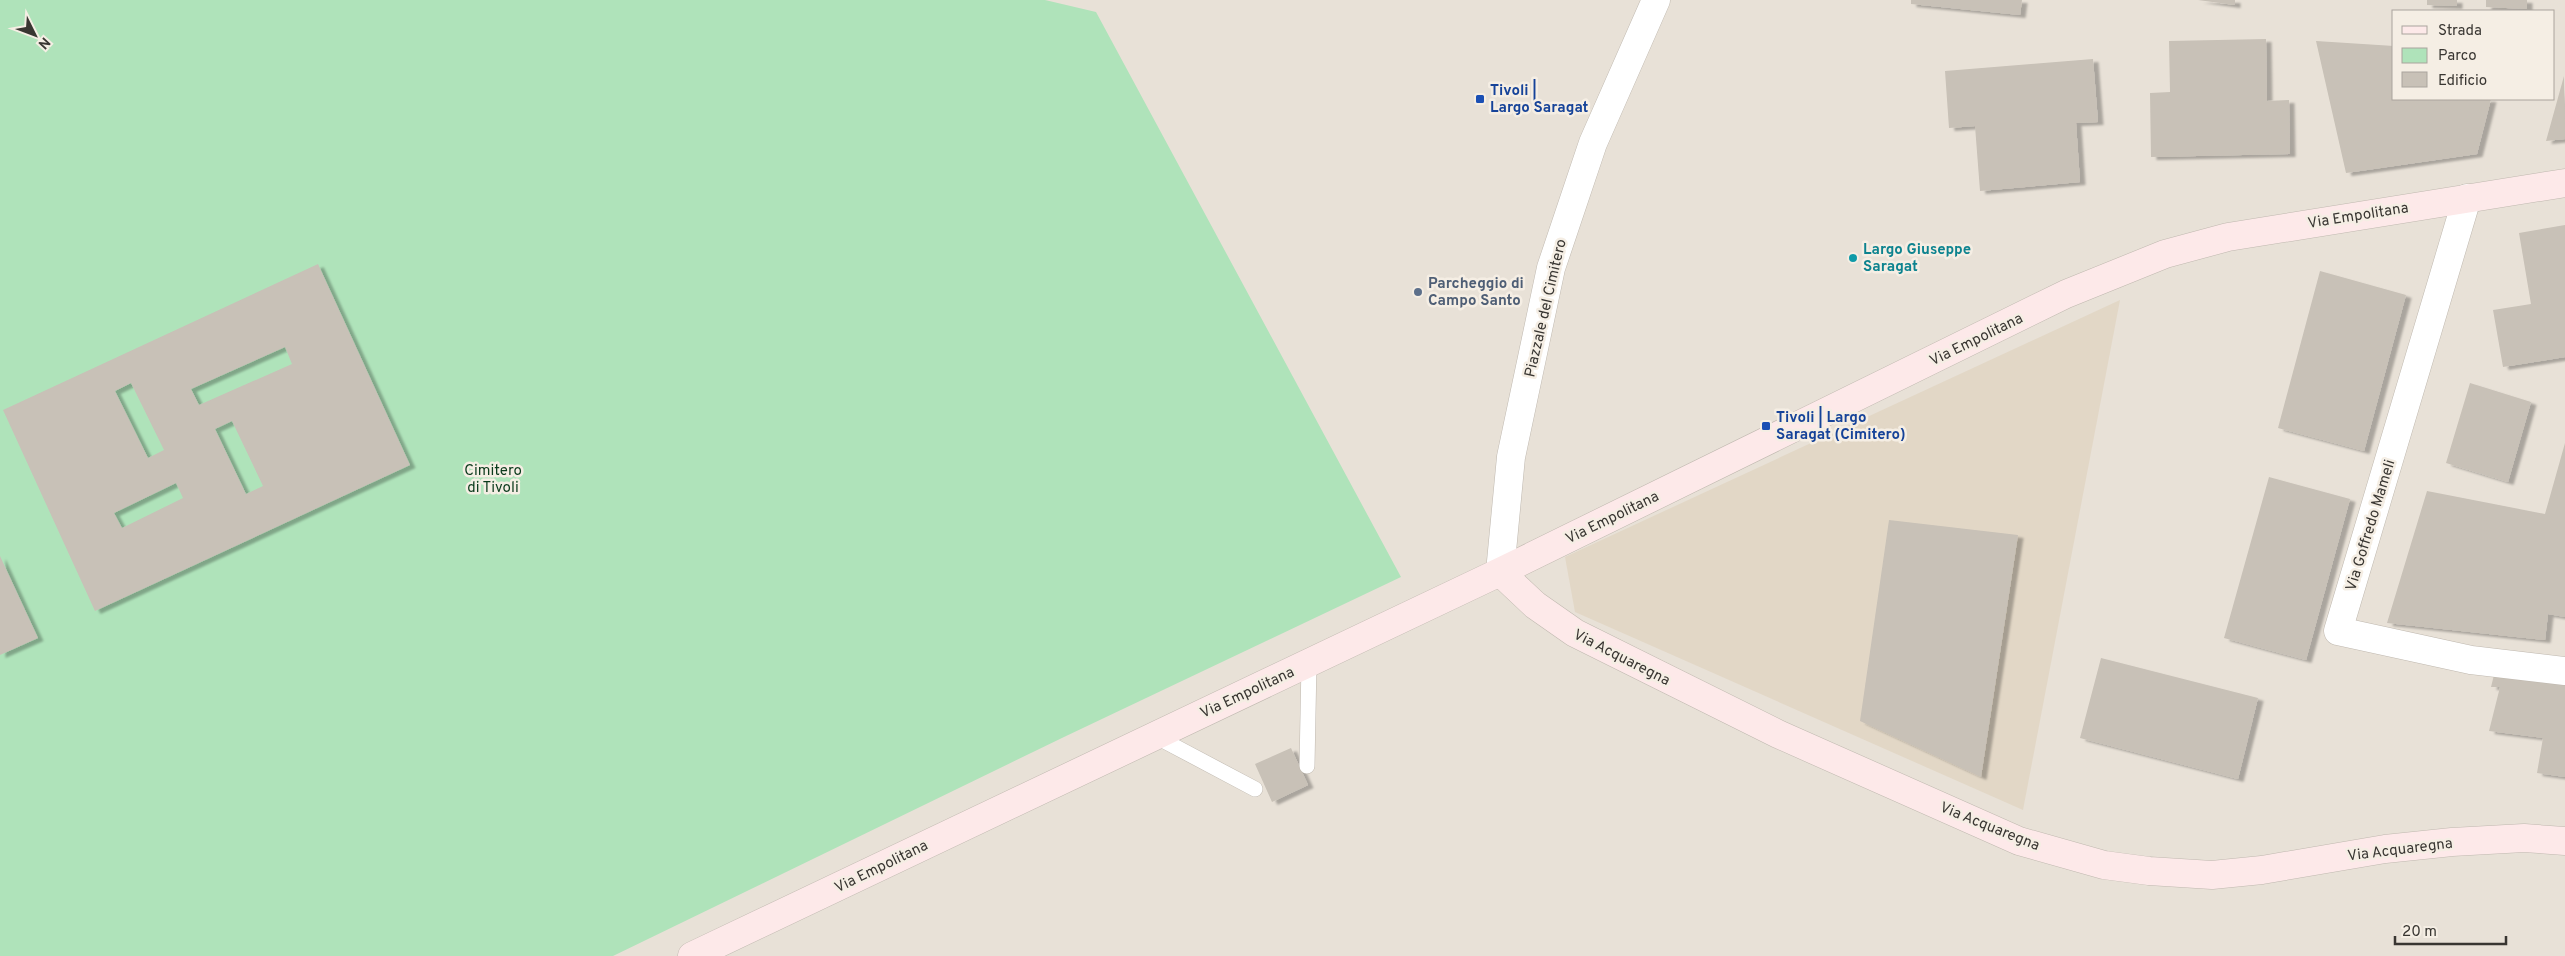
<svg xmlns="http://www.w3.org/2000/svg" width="2565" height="956" font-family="Overpass,sans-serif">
<defs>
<filter id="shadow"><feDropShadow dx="5.5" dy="3" stdDeviation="1" flood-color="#0004"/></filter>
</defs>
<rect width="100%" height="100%" fill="#e8e1d7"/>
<!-- built -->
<path fill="#e2d7c6" d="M2120 300 2023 810 1575 612 1565 557Z"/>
<!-- green -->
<path fill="#afe3ba" d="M0 0H1045L1096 12 1401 577 1064 737 613 956H0Z"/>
<!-- building -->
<path fill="#c8c1b7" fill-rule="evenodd" filter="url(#shadow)" d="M1911 0H2022L2020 15 1911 4Z
M2198 0H2235V5Z
M2427 0H2457V6L2427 5Z
M2486 0H2527V9L2486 7Z
M2266 39 2267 101 2289 100 2290 154 2151 157 2150 93 2170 92 2169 41Z
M2316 41 2394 46V99H2491L2477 154 2346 173Z
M2093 59 2098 122 2076 123 2080 182 1980 191 1975 126 1949 128 1945 71Z
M2564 76 2565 139 2546 141Z
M2565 225V357L2503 367 2493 310 2531 304 2519 233Z
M318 264 410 465 95 611 3 410ZM285 347 292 364 199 405 191 389ZM131 383 164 450 148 458 115 391ZM232 421 263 486 246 494 215 429ZM176 483 183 498 122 528 114 513Z
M2320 271 2406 295 2364 451 2278 428Z
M2470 383 2531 402 2508 482 2446 463Z
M2565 443V617L2548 614 2545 640 2387 623 2427 491 2545 514Z
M2269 477 2350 499 2306 660 2224 638Z
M1889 520 2018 535 1981 777 1860 721Z
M0 556 38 638 0 655Z
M2101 658 2258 698 2238 779 2080 738Z
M2495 671 2565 680V777L2537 773 2543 738 2489 731 2500 687H2491Z
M1291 748 1308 785 1272 802 1255 764Z"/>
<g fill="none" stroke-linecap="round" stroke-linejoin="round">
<defs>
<path id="lane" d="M1155 736 1255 789
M1307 766 1309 663"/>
<path id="street" d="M2467 198 2338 631 2471 660 2565 671
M1500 572 1511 457 1551 268 1593 143 1656 0"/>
<path id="secondary" d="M1500 572 1535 605 1575 633 1778 734 2019 841 2104 865 2149 871 2212 875 2262 870 2385 849 2452 842 2524 838 2565 841
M692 956 1500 572 2066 294 2165 254 2228 237 2565 183"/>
</defs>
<!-- lane casing -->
<use href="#lane" stroke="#bfb8af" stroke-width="16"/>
<!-- street casing -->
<use href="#street" stroke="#bfb8af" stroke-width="29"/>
<!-- secondary casing -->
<use href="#secondary" stroke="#bfb8af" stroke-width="29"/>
<!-- lane -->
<use href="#lane" stroke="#fff" stroke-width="15"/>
<!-- street -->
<use href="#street" stroke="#fff" stroke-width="28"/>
<!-- secondary -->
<use href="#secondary" stroke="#fde9e9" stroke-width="28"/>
</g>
<!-- markers -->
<g fill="#1a4fb4" stroke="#f5eee4" stroke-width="2">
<rect x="1475" y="94" width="10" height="10" rx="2.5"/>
<rect x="1761" y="421" width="10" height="10" rx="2.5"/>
</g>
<circle fill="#0f9aa8" stroke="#f5eee4" stroke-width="2" cx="1853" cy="258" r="5"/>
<circle fill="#5c6f8a" stroke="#f5eee4" stroke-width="2" cx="1418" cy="292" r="5"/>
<g text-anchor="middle" stroke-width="5" stroke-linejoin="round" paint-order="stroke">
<!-- transit labels -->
<g font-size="15" font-weight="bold" fill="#164399" stroke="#f5eee4" text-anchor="start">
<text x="1490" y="95">Tivoli |<tspan x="1490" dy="17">Largo Saragat</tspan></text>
<text x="1776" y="422">Tivoli | Largo<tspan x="1776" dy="17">Saragat (Cimitero)</tspan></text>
</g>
<!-- street labels -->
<g font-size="15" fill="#393632" stroke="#f5eee4">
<text transform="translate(2358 215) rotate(-9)" y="5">Via Empolitana</text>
<text transform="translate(1545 308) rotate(-77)" y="5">Piazzale del Cimitero</text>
<text transform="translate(1976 339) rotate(-26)" y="5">Via Empolitana</text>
<text transform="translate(1612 517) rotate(-26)" y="5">Via Empolitana</text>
<text transform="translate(2370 525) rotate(-73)" y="5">Via Goffredo Mameli</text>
<text transform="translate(1622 657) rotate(27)" y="5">Via Acquaregna</text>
<text transform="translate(1247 692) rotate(-25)" y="5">Via Empolitana</text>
<text transform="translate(1990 826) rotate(22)" y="5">Via Acquaregna</text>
<text transform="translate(2400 849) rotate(-7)" y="5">Via Acquaregna</text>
<text transform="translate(881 866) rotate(-26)" y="5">Via Empolitana</text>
</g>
<!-- culture labels -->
<g font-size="15" font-weight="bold" fill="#0d838f" stroke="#f5eee4" text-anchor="start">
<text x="1863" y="254">Largo Giuseppe<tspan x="1863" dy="17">Saragat</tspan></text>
</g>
<!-- service labels -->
<g font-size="15" font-weight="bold" fill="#4e5e75" stroke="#f5eee4" text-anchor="start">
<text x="1428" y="288">Parcheggio di<tspan x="1428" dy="17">Campo Santo</tspan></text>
</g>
<!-- park labels -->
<g font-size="15" fill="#0b3b1c" stroke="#f5eee4">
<text x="493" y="475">Cimitero<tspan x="493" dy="17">di Tivoli</tspan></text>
</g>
</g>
<!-- legend -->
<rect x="2392" y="10" width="162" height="90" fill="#f5eee4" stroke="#aaa49d"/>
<rect x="2402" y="26" width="25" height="8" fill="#fde9e9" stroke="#aaa49d"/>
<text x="2438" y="35" font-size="15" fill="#393632">Strada</text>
<rect x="2402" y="48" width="25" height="15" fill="#afe3ba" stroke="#aaa49d"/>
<text x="2438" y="60" font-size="15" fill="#393632">Parco</text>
<rect x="2402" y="72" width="25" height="15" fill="#c8c1b7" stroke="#aaa49d"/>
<text x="2438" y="85" font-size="15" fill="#393632">Edificio</text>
<!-- north arrow -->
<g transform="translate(35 35) rotate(132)" stroke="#f5eee4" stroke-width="4" paint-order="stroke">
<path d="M0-4L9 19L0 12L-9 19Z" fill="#393632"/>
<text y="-8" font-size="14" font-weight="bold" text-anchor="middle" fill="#393632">N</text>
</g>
<!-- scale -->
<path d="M2395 936v8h111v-8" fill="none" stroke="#393632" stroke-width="2.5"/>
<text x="2402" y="936" font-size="15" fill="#393632" stroke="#f5eee4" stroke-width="4" paint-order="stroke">20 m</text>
</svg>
